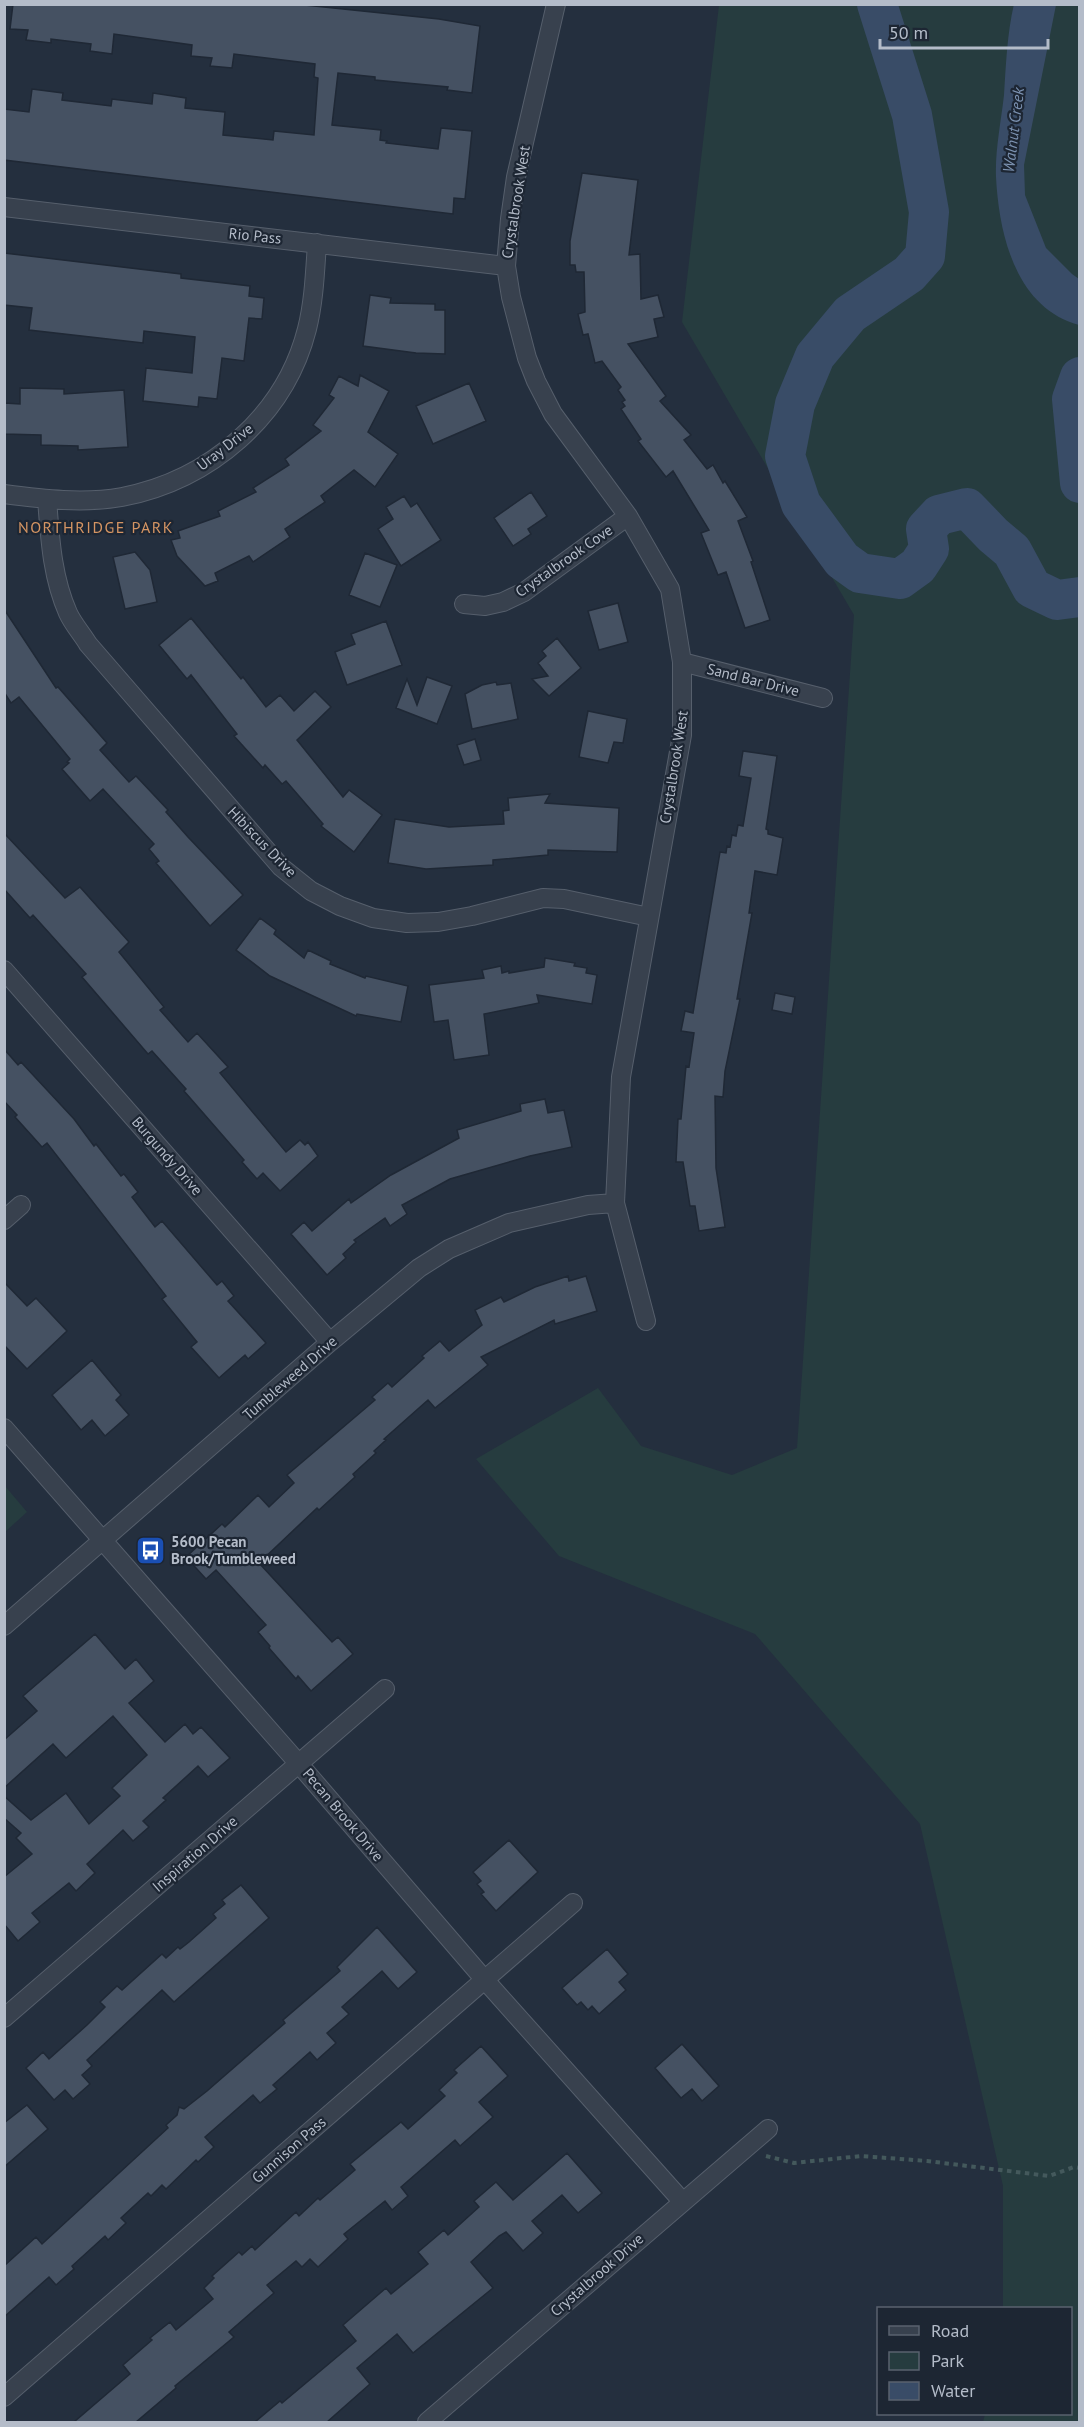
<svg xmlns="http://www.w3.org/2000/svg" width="1084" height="2427" font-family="'PT Sans',sans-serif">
<rect width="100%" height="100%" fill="#242f3e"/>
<!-- green -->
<path fill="#263c3f" d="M719 5H1079V2422H983L985 2414H1070V2308H1003V2186L920 1824 755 1634 559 1556 476 1459 598 1388 641 1446 732 1475 797 1448 854 615 682 322Z
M5 1486 27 1512 5 1532H4Z"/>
<!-- water -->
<path fill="#394c67" d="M1014 4 1056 5 1024 165 1025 195 1046 248 1072 274 1079 279V325C1016 308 999 235 996 177 995 150 1001 122 1004 95 1006 65 1007 34 1014 4Z"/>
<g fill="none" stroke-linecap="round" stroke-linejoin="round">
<!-- river -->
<path stroke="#394c67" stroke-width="40" d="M877 4 912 115 929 212 925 256 909 274 850 314 815 356 795 404 785 456 801 504 842 560 860 573 900 579 918 566 929 549 926 529 939 515 967 508 993 535 1012 551 1032 588 1057 600 1080 597
M1080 377 1072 399 1080 483"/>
</g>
<!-- building -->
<path fill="#455162" stroke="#1f2835" stroke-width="1.5" d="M13 4H295L439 19 480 26 472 93 447 90 448 87 375 80V77L338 73 332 125 381 130 380 140 387 141 386 143 438 149 441 128 472 131 465 199 454 198 453 214 4 160V109L29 112 32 89 63 93 62 100 111 106 112 99 152 104 153 93 186 98 185 108 225 112 223 135 273 140 274 131 314 135 318 78 314 77 315 64 234 54 232 68 210 66 212 58 191 56 192 45 114 34 112 54 90 51 91 44 51 39V43L26 40 28 30 10 29Z
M582 173 638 180 629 255 640 254 641 299 658 295 664 317 654 319 658 337 628 344 666 396 660 401 691 435 684 440 707 469 713 465 723 483 725 481 747 517 738 521 753 561 751 562 770 620 745 628 726 572 718 575 701 533 709 530 673 471 666 477 638 441 641 439 621 409 625 406 622 402 625 400 618 390 621 387 602 361 595 363 588 334 583 335 578 314 585 312 584 272H576L575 265H570V241Z
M4 253 181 274V278L250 286 249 296 264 298 262 319 249 318 244 361 222 358 217 399 199 397 198 407 143 401 146 368 192 373 195 337 144 331 143 343 29 330 32 308 4 305Z
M370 295 391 298 390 303 435 304V310H445V354L416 353 363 346Z
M360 375 389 391 368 432 398 454 375 487 354 470 321 496 325 502 285 529 290 537 253 562 249 556 215 573 218 581 205 586 177 556 171 540 180 538 178 531 220 516 218 511 256 492 253 488 289 465 285 459 321 431 313 425 334 398 329 395 339 376 358 386Z
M469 383 486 421 433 444 416 406Z
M20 388 64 389V394L124 390 128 447 78 450V446L41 445V435L4 434V403L20 404Z
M531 492 547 516 528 529 531 534 513 546 494 518Z
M404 496 411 507 417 503 441 540 401 566 378 529 393 519 386 507Z
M135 552 150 570 157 602 125 609 113 557Z
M365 553 397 565 380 607 349 595Z
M618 603 628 642 599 650 588 611Z
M4 609 56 688 58 687 107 743 100 750 129 782 136 776 168 810 166 812 188 837 243 895 210 926 156 863 159 861 149 849 154 844 103 789 90 801 62 769 69 763 67 762 70 759 19 697 11 703 4 692Z
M191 618 241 679 243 677 266 707 280 695 294 711 315 691 331 707 297 740 343 797 349 790 382 815 354 852 321 826 323 824 286 781 282 784 265 765 263 768 234 736 237 734 191 675 187 679 159 645Z
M386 621 402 665 347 685 335 652 355 644 351 634Z
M557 638 581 668 549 696 532 679 548 676 538 663 546 656 542 651Z
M427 677 452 686 437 724 396 708 407 679 417 705Z
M496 682 497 685 511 683 518 719 472 729 465 694 482 685Z
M588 711 627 719 623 743 614 742 608 763 579 757Z
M475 739 481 760 464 765 457 745Z
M743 751 777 756 766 829 768 830V834L783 838 777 875 755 871 749 913H752L737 999H740L725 1071 723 1097 715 1096 716 1168 725 1227 699 1231 695 1206H690L683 1162H676L678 1119H681L686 1066 689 1067 694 1033 681 1031 685 1011 693 1013 720 852 726 853 727 846 730 847 732 835 736 836 738 825 743 826 751 778 739 776Z
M550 794 545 803 619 808 617 852 548 850V855L493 860V865L426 869 388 863 395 819 449 827 504 824 503 811 509 810 508 798Z
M4 833 65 898 80 887 129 942 119 952 164 1007 160 1010 188 1042 197 1033 228 1067 220 1073 286 1152 300 1140 305 1145 308 1142 318 1156 280 1191 263 1173 257 1179 242 1162 244 1160 184 1091 186 1089 152 1051 148 1054 82 977 86 974 33 915 30 918 4 889Z
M260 918 276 930 274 934 304 958 308 950 331 961 330 964 365 978 366 976 408 986 401 1022 357 1014 356 1016 270 976 236 950Z
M545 958 575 963 574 966 587 968 586 973 597 975 592 1004 537 995 539 1003 484 1014 489 1055 454 1060 448 1020 434 1022 429 985 484 978 482 970 501 966 502 973 509 971V973L544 967Z
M775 993 795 997 792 1014 772 1010Z
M4 1049 18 1065 21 1062 74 1119 94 1146 96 1144 121 1176 124 1174 138 1192 132 1197 155 1227 162 1221 217 1285 222 1281 234 1296 228 1301 266 1343 248 1359 245 1355 219 1378 191 1347 197 1342 162 1299 166 1296 47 1143 42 1147 15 1117 17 1115 4 1101Z
M545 1099 548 1113 564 1110 572 1147 530 1156 450 1179 402 1205 407 1214 390 1226 385 1218 354 1240 356 1242 343 1254 346 1258 327 1275 291 1234 304 1222 312 1231 349 1199 351 1203 391 1175 459 1138 457 1130 521 1111 520 1104Z
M568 1276 569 1281 586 1276 597 1311 555 1324 554 1320 481 1357 488 1365 435 1408 428 1400 384 1439 386 1440 374 1451 376 1453 353 1474 355 1477 319 1510 317 1508 259 1563 332 1642 338 1637 353 1654 311 1691 298 1676 296 1679 269 1648 270 1646 258 1632 266 1625 216 1570 206 1579 186 1557 222 1524 225 1527 258 1495 269 1507 294 1483 287 1475 375 1400 372 1397 388 1383 392 1387 424 1358 422 1356 440 1341 449 1351 482 1325 475 1310 501 1297 504 1302 535 1287Z
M4 1282 27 1306 36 1298 67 1331 27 1369 4 1345Z
M92 1360 121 1395 116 1400 129 1415 105 1436 92 1420 81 1430 52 1395Z
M95 1634 125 1669 136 1659 154 1681 129 1703 165 1742 185 1724 193 1734 201 1727 230 1758 208 1777 198 1766 163 1798 166 1800 143 1821 149 1827 133 1841 123 1830 87 1864 95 1873 76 1891 69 1883 32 1913 40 1922 18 1941 4 1924V1877L32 1854 16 1838 21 1833 4 1818V1796L31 1820 66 1793 89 1824 120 1796 112 1788 147 1755 113 1716 66 1758 53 1744 4 1788V1740L37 1711 23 1696Z
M509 1840 538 1872 496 1911 481 1894 484 1892 477 1884 481 1881 473 1872Z
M241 1885 269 1918 174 2002 162 1990 87 2060 92 2066 82 2075 90 2084 73 2099 65 2090 54 2100 26 2068 43 2052 49 2059 87 2025 105 2007 100 2002 117 1986 122 1990 162 1954 166 1958 178 1947 180 1949 189 1942 216 1918 213 1914 225 1904 222 1900Z
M377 1927 417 1972 398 1989 382 1971 342 2007 349 2014 327 2033 336 2043 317 2060 310 2052 273 2085 277 2089 260 2103 253 2095 205 2137 214 2147 198 2162 196 2160 166 2189 162 2185 151 2196 148 2193 121 2218 126 2223 108 2240 105 2236 72 2266 74 2269 56 2285 49 2277 4 2317V2266L36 2237 42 2244 168 2128 166 2125 177 2115 179 2107 184 2109 207 2091 285 2023 283 2020 340 1971 337 1967Z
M607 1949 628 1974 619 1982 626 1990 599 2014 592 2006 588 2010 581 2002 577 2005 562 1988Z
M682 2044 719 2086 702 2101 692 2089 681 2098 655 2068Z
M481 2046 508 2076 479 2102 493 2117 460 2146 455 2140 401 2187 408 2196 392 2210 385 2201 344 2234 348 2239 318 2267 310 2259 302 2267 296 2261 267 2285 274 2293 229 2332 234 2337 175 2386 176 2388 136 2422H74L130 2374 123 2365 152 2340 150 2338 170 2322 176 2330 213 2299 204 2288 214 2278 212 2276 239 2252 242 2255 252 2246 255 2250 296 2212 299 2216 318 2198 320 2200 355 2170 350 2164 401 2122 408 2129 445 2096 439 2090 457 2073 454 2070Z
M27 2105 48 2129 4 2167V2123Z
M567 2153 602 2193 578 2213 562 2195 532 2221 543 2233 523 2251 506 2232 499 2236 471 2262 493 2288 413 2353 397 2334 357 2368 370 2384 327 2422H255L280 2401 282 2403 356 2341 343 2325 386 2288 391 2294 428 2264 418 2252 444 2230 448 2235 479 2207 474 2201 496 2182 513 2200Z"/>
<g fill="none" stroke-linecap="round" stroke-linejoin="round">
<defs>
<path id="street" d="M556 4 516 177 510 219 506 266 511 297 527 358 536 381 553 414 628 516 670 589 682 662V735L621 1077 615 1203 646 1321
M4 207 506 266
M4 494C43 499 83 504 122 497 210 480 285 416 307 329 314 301 315 272 317 243
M47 499C50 538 52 577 68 613 73 624 82 634 88 644L281 867 311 891 340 906 373 918 407 923 438 922 472 916 543 898 564 899 649 917
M464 604 485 606 503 602 524 592 628 516
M682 662 823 698
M4 970 330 1342
M4 1220 21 1205
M4 1428 299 1764 484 1979 682 2201
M4 1626 330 1342 419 1268 449 1249 509 1223 588 1205 615 1203
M4 2018 385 1689
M4 2397 573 1903
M427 2422 768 2129"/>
</defs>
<!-- street casing -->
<use href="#street" stroke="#565f6c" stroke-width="20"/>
<!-- path -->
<path stroke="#44595c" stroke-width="4" stroke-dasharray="4.5 4.5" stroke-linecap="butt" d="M766 2156 794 2163 861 2156 927 2161 1049 2176 1074 2167 1080 2168"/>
<!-- street -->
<use href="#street" stroke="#38414e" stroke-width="18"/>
</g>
<!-- icons -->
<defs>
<symbol id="bus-square" viewBox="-11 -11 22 22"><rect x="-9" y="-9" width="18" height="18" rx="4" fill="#1a4fb4" stroke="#1d2633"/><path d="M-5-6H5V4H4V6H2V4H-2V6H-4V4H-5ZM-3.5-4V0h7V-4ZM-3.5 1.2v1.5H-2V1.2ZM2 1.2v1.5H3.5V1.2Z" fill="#fff"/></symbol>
</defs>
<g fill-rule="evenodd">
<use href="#bus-square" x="134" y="1534" width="33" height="33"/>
</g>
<g text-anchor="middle" stroke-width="4.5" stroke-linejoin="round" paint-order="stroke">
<!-- street labels -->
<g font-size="15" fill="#b4bcc9" stroke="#1d2633">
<text transform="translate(516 202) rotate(-81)" y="5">Crystalbrook West</text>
<text transform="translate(255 236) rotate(6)" y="5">Rio Pass</text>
<text transform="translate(225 447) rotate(-38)" y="5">Uray Drive</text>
<text transform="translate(564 561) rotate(-35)" y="5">Crystalbrook Cove</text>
<text transform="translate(753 680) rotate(14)" y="5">Sand Bar Drive</text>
<text transform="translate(674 767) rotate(-81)" y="5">Crystalbrook West</text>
<text transform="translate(262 842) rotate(46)" y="5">Hibiscus Drive</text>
<text transform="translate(167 1156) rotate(49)" y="5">Burgundy Drive</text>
<text transform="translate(290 1378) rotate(-41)" y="5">Tumbleweed Drive</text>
<text transform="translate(343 1815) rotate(50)" y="5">Pecan Brook Drive</text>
<text transform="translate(195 1854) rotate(-41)" y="5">Inspiration Drive</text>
<text transform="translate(289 2150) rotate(-41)" y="5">Gunnison Pass</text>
<text transform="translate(597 2275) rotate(-41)" y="5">Crystalbrook Drive</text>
</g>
<!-- poi labels -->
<g font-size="15" font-weight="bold" fill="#b4bcc9" stroke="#1d2633" text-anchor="start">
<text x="171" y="1547">5600 Pecan<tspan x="171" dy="17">Brook/Tumbleweed</tspan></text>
</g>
<!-- water labels -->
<g font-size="16" font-style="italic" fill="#7c92b1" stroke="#1d2633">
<text transform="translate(1013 130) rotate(-83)" y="6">Walnut Creek</text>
</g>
<!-- neighbourhood labels -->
<g font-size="16" letter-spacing="1.5" fill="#d59563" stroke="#1d2633">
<text x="96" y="533">NORTHRIDGE PARK</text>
</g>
</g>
<!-- border -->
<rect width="1084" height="2427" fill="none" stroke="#b4bcc9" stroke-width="12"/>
<!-- legend -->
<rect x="877" y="2307" width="195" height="108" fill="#1d2633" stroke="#59626f" stroke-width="1.5"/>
<rect x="889" y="2326" width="30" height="9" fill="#38414e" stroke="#59626f" stroke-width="1.5"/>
<text x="931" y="2337" font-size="18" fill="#b4bcc9">Road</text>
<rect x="889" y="2352" width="30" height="18" fill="#263c3f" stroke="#59626f" stroke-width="1.5"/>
<text x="931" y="2367" font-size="18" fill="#b4bcc9">Park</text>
<rect x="889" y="2382" width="30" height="18" fill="#394c67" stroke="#59626f" stroke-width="1.5"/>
<text x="931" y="2397" font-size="18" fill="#b4bcc9">Water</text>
<!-- scale -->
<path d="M880 39v9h168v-9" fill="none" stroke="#b4bcc9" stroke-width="3"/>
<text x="889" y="39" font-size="18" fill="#b4bcc9" stroke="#1d2633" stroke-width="4.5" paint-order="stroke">50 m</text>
</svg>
